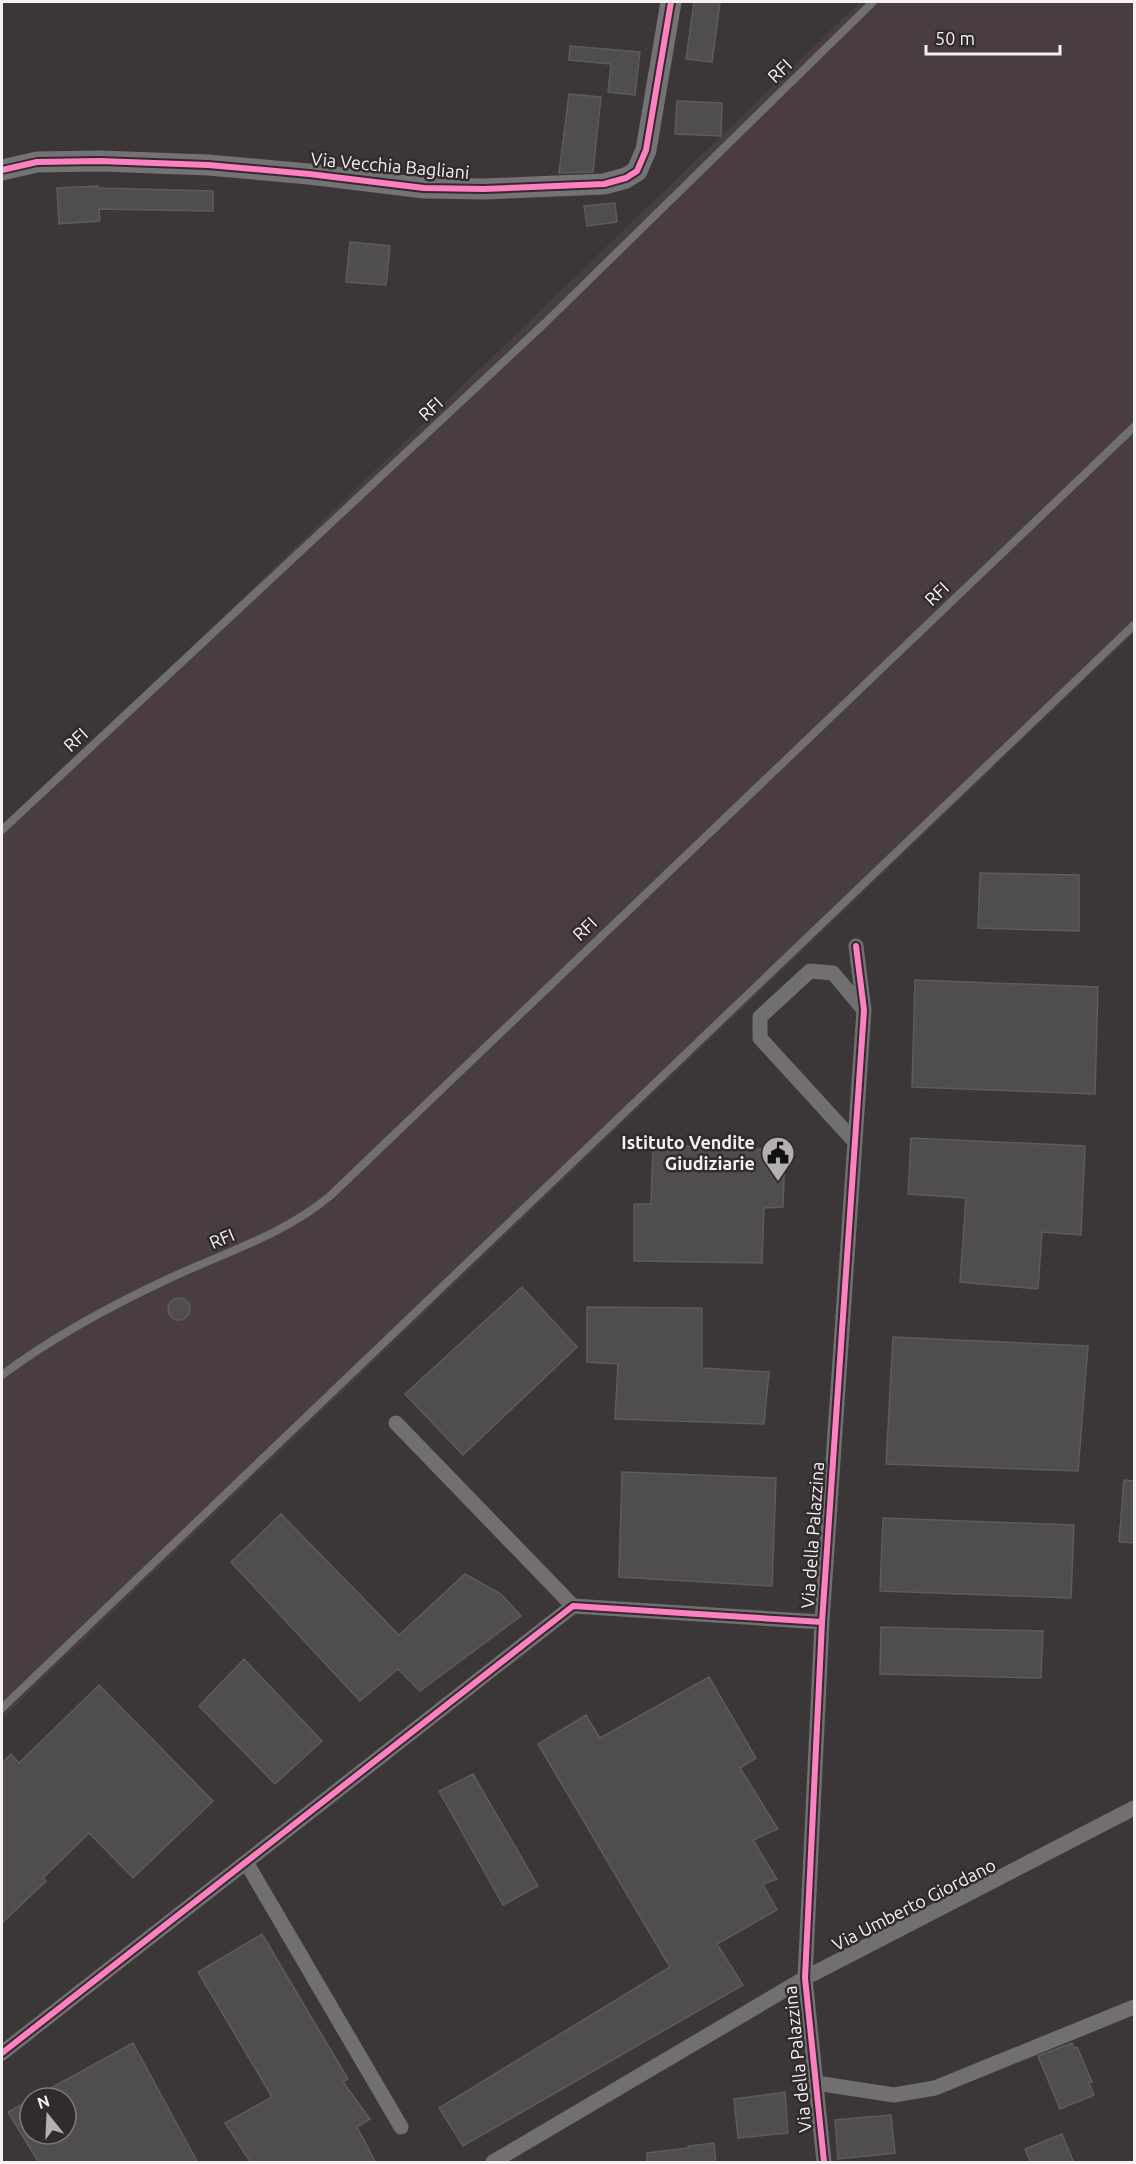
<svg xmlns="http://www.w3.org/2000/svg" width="1136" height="2164" font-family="Ubuntu,sans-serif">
<rect width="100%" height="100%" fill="#3b3638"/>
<!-- built -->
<path fill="#493d42" d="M860 2H1134V633L2 1718V830Z"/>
<!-- building -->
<path fill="#504d4e" stroke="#5e5b5c" stroke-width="1.5" d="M694 2 720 3 712 62 686 59Z
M570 46 640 52 635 95 608 92 611 64 569 60Z
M569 94 601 97 593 172 559 173Z
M677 101 722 103 721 136 675 134Z
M98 186V188L213 191V211L99 209 100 221 59 224 57 188Z
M615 203 617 222 587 226 584 206Z
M350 242 390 246 386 285 346 282Z
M980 873 1079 875V931L978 928Z
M915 980 1098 987 1095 1094 912 1087Z
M911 1138 1085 1146 1081 1235 1042 1232 1038 1289 960 1282 966 1198 908 1194Z
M653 1145 785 1150 783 1207 764 1208 762 1263 634 1261V1204H651Z
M522 1287 577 1347 463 1455 405 1394Z
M168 1309a11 11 0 1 1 22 0a11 11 0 1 1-22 0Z
M587 1307 702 1308V1368L769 1372 764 1424 615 1419 618 1364 587 1362Z
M893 1337 1088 1346 1078 1471 886 1464Z
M622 1472 776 1478 772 1586 619 1577Z
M1124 1480 1134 1481V1543L1119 1542Z
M281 1514 399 1635 465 1574 501 1594 521 1616 420 1691 398 1669 360 1701 231 1562Z
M883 1518 1074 1525 1071 1598 880 1591Z
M881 1627 1043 1631 1041 1678 880 1674Z
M244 1659 322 1741 275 1784 199 1706Z
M709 1677 756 1758 740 1768 778 1829 753 1840 777 1879 763 1884 777 1910 717 1944 743 1985 463 2146 439 2108 670 1967 538 1744 586 1715 600 1738Z
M99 1685 213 1801 133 1878 89 1833 43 1878 46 1881 2 1923V1763L11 1754 19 1763Z
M473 1774 538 1886 503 1905 439 1791Z
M262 1934 348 2079 343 2082 370 2119 357 2127 376 2163H251L225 2123 272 2097 198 1972Z
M133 2043 198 2163H39L8 2112 30 2100V2134H66V2098H33Z
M1072 2043 1074 2048 1077 2047 1092 2082 1089 2083 1094 2095 1060 2109 1038 2056Z
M785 2092 788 2133 738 2138 734 2099Z
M891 2115 895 2153 838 2159 835 2120Z
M1062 2134 1074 2163H1031L1025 2149Z
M714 2143 716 2163H647V2153L689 2148 688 2146Z"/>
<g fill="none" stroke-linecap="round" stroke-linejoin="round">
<!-- lane -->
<path stroke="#716f70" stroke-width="8" d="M2 830 545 323 873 2
M2 1375C53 1337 110 1306 168 1279 223 1253 282 1236 330 1196L1134 427
M2 1708 1134 625"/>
<!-- street -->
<path stroke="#716f70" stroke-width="15" d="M855 1142 760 1038V1017L810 971 833 973 864 1010
M396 1423 573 1606
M246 1862 401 2127
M2 2053 573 1606 822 1622
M816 2083 894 2095 935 2088 1134 2007
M493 2162 805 1978 1134 1808
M824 2162 805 1978 822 1622 864 1010 856 946"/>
<!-- secondary -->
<path stroke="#747274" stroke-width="21" d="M2 170 37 162 100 161 208 165 309 174 424 188 484 189 604 184 626 178 637 171 646 150 671 2"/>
<defs>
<path id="cycleway" d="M2 170 37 162 100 161 208 165 309 174 424 188 484 189 604 184 626 178 637 171 646 150 671 2
M2 2053 573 1606 822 1622
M824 2162 805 1978 822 1622 864 1010 856 946"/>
</defs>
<!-- cycleway casing -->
<use href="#cycleway" stroke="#322b2e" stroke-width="10"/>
<!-- cycleway -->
<use href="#cycleway" stroke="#ff80c0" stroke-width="6"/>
</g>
<!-- icons -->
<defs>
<symbol id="civic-pin" viewBox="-11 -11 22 30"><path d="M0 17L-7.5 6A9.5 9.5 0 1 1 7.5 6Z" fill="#b4afb1" stroke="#322b2e"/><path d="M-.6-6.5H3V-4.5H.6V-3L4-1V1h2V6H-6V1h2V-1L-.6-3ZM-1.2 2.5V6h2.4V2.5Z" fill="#111"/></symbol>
</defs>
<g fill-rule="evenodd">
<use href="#civic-pin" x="759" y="1134" width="38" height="52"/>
</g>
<g text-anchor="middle" stroke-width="5" stroke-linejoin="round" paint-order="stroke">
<!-- street labels -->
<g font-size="18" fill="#f5f0f2" stroke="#322b2e">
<text transform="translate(780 71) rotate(-44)" y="6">RFI</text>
<text transform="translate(390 166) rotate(5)" y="6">Via Vecchia Bagliani</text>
<text transform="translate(431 409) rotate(-43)" y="6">RFI</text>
<text transform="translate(937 594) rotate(-44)" y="6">RFI</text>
<text transform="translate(76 740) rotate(-43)" y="6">RFI</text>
<text transform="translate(585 929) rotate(-44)" y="6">RFI</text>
<text transform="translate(222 1239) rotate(-23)" y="6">RFI</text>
<text transform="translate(813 1535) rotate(-86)" y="6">Via della Palazzina</text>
<text transform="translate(914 1905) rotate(-27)" y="6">Via Umberto Giordano</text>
<text transform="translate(798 2059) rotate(-96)" y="6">Via della Palazzina</text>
</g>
<!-- poi labels -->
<g font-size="18" font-weight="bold" fill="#f5f0f2" stroke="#322b2e" text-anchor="end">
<text x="755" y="1149">Istituto Vendite<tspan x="755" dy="21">Giudiziarie</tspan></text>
</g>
</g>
<!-- border -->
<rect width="1136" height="2164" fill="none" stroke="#f5f0f2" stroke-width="6"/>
<!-- north arrow -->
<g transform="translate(48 2116) rotate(342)"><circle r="28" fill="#322b2e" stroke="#807a7c" stroke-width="1.5"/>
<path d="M0-4.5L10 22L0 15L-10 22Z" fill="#b4afb1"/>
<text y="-9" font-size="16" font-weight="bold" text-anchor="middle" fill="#f5f0f2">N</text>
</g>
<!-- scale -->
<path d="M926 45v9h134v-9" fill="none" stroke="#f5f0f2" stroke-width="3"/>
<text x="935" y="45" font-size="18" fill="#f5f0f2" stroke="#322b2e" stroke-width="4.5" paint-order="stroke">50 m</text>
</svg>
